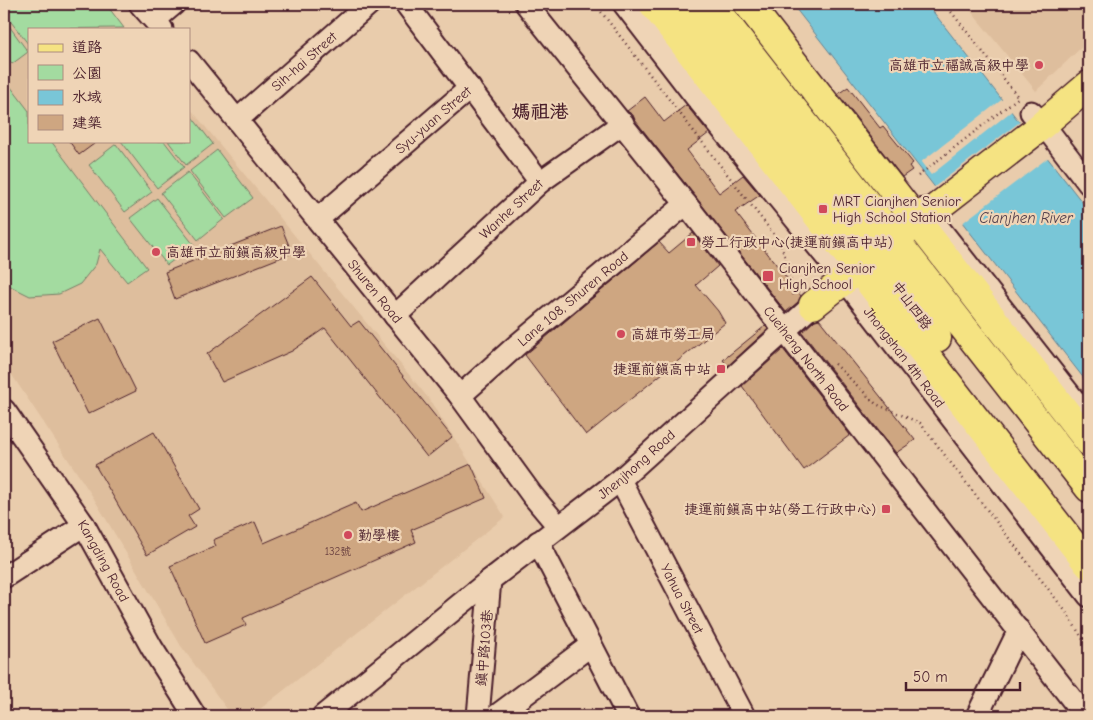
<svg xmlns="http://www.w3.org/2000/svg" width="1093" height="720" font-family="'Comic Neue','LXGW WenKai TC',sans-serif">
<rect width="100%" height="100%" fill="#e9ccac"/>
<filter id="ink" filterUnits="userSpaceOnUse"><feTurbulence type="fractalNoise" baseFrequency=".02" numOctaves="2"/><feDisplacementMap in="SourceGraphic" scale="10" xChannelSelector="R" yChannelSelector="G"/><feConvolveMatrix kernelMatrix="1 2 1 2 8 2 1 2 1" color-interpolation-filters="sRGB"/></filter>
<g filter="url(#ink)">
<!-- built -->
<path fill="#debe9d" d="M4 4H106L125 29H29V141H189V107L429 399 505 517 251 716H232L181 646 93 497 4 363Z
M965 4H1089V40L1036 91Z"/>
<!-- green -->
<path fill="#a3dba0" stroke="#767d66" d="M10 4H106L124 28 29 29V45L4 13V8Z
M4 19 28 52 12 64 4 53Z
M4 78 29 111V141H51L147 268 127 282 100 249 96 264 80 284 59 294 30 296 10 286 4 277Z
M189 113 213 144 186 165 168 141H189Z
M121 141H164L184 167 157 188Z
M116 144 152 192 125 212 89 165Z
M217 150 253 198 226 218 190 171Z
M188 172 224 219 198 240 161 193Z
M157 198 194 245 167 265 130 218Z"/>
<!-- water -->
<path fill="#79c6d7" stroke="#668392" d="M792 4H927L1082 202 1089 212V385Z"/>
<!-- pier -->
<path fill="#e9ccac" d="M1004 98 1013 110 931 175 921 162Z
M1021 121 1049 157 961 224 933 188Z"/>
<!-- building -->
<path fill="#cea681" stroke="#4a1f2b" d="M848 87 880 128 883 126 913 163 909 166 912 170 902 177 838 94Z
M645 97 664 122 686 105 709 133 687 150 719 193 743 175 760 195 735 212 801 296 798 302 786 312 635 120 633 115 627 111Z
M69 141H98L79 155Z
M281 226 292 253 175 299 165 272Z
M693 233 718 266 696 285 718 311 725 323 586 435 525 355 659 242 669 253Z
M312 277 351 326 359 321 452 437 427 457 325 328 292 351 222 382 207 354Z
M100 318 136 391 88 414 52 341Z
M819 319 915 440 896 453 802 332 815 320Z
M765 326 768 329 728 366 723 360Z
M783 349 850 435 804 470 742 386Z
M154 432 199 509 188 516 195 527 147 555 95 465Z
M471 464 486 498 411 530 416 542 243 618 246 625 205 643 170 566 216 546 213 540 255 522 264 543 356 503 361 512Z"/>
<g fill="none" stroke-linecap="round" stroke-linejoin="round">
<defs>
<g id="minor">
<path d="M140 4 162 29"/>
<path d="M406 4 540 182"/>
<path id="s1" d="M526 4 686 204 1085 716"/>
<path id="s2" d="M624 4 695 96 845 280 1089 596"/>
<path d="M155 20 174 4"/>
<path id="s3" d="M189 61 460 396 532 495 558 526"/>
<path d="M1031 112 1043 124 1089 184"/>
<path id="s4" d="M237 120 369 4"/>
<path d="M924 209 1089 419"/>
<path id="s5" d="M318 219 470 88"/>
<path id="s6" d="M395 316 540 182 623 123"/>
<path id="s7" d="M460 396 517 345 686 204"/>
<path id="s8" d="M4 410 84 525 152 648 195 716"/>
<path id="s9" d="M620 480 744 716"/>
<path d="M538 542 628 716"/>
<path d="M4 577 84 525"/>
<path id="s10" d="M323 716 490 580 620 480 813 305"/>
<path d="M478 716 490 580"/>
<path d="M496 716 591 645"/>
<path d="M977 716 1019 630"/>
</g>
<path id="major" d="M653 4 1089 565
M677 4 937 338
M711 4 1089 488
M748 4 1089 442
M905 232 1034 132 1089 85
M813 305 873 257"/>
</defs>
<!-- minor casing -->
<use href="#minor" stroke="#4a1f2b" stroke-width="25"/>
<!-- major casing -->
<use href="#major" stroke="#4a1f2b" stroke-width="31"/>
<!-- path -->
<path stroke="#4a1f2b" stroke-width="2.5" stroke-dasharray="1 4" stroke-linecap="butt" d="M595 4 779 241 785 257 794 297
M945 4 1019 98
M918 176 1019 97
M835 364 876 404 920 423 1066 612 1089 649"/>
<!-- minor -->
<use href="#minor" stroke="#efd4b6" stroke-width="21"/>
<!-- major -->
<use href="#major" stroke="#f5e382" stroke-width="28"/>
</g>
</g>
<!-- markers -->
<g fill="#d1495b" stroke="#efd4b6" stroke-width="2">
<circle cx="1039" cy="65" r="5"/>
<rect x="818" y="204" width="10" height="10" rx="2.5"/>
<rect x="686" y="237" width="10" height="10" rx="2.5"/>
<circle cx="156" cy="252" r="5"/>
<rect x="762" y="270" width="12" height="12" rx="2.5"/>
<circle cx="621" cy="334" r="5"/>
<rect x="716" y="364" width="10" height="10" rx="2.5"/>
<rect x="881" y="504" width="10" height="10" rx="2.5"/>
<circle cx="348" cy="535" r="5"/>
</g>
<g text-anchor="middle" stroke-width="4.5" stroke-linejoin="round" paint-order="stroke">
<!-- number labels -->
<g font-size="11" fill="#6b4140">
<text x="338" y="555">132號</text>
</g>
<!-- street labels -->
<g font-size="14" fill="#4a1f2b" stroke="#efd4b6">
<text dy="5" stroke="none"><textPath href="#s4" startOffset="89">Sih-hai Street</textPath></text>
<text dy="5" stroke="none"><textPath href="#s5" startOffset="152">Syu-yuan Street</textPath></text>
<text dy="5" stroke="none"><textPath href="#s6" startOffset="158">Wanhe Street</textPath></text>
<text dy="5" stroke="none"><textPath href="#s3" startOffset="296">Shuren Road</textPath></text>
<text dy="5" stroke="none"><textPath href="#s7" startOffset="149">Lane 108, Shuren Road</textPath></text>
<text transform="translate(912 305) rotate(53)" y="5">中山四路</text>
<text dy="5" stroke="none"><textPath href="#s2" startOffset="451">Jhongshan 4th Road</textPath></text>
<text dy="5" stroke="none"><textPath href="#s1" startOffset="452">Cueiheng North Road</textPath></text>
<text dy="5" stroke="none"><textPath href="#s10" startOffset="402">Jhenjhong Road</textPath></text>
<text dy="5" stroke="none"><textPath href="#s8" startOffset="181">Kangding Road</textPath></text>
<text dy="5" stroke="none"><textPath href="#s9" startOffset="134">Yahua Street</textPath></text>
<text transform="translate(484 648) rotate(-85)" y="5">鎮中路103巷</text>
</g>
<!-- poi labels -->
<g font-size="14" fill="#4a1f2b" stroke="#efd4b6" text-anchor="start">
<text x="1029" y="70" text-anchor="end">高雄市立福誠高級中學</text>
<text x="833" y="206">MRT Cianjhen Senior<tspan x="833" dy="16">High School Station</tspan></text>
<text x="701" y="247">勞工行政中心(捷運前鎮高中站)</text>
<text x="166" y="257">高雄市立前鎮高級中學</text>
<text x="779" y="273">Cianjhen Senior<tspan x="779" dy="16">High School</tspan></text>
<text x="631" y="339">高雄市勞工局</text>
<text x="711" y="374" text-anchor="end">捷運前鎮高中站</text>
<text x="876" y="514" text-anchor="end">捷運前鎮高中站(勞工行政中心)</text>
<text x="358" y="540">勤學樓</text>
</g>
<!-- water labels -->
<g font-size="15" font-style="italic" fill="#53404d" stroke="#efd4b6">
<text x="1026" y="223">Cianjhen River</text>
</g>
<!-- district labels -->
<g font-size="19" font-weight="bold" fill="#4a1f2b" stroke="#efd4b6">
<text x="540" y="118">媽祖港</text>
</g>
</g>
<!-- margin -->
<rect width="1093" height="720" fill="none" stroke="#efd4b6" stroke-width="20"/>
<rect x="10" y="10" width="1073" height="700" fill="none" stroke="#4a1f2b" stroke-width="2" filter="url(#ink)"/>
<!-- legend -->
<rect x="28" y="28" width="162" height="115" fill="#efd4b6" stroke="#ad8c7e"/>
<rect x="38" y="44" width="25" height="8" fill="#f5e382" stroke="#ad8c7e"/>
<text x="72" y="52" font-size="15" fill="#4a1f2b">道路</text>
<rect x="38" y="65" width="25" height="15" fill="#a3dba0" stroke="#ad8c7e"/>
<text x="72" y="78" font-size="15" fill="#4a1f2b">公園</text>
<rect x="38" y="90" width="25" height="15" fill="#79c6d7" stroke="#ad8c7e"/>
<text x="72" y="102" font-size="15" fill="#4a1f2b">水域</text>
<rect x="38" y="115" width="25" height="15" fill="#cea681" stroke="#ad8c7e"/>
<text x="72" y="128" font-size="15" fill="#4a1f2b">建築</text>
<!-- scale -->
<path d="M906 682v8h114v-8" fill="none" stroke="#4a1f2b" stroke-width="2.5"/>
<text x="913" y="682" font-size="15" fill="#4a1f2b" stroke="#efd4b6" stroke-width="4" paint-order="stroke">50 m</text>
</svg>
